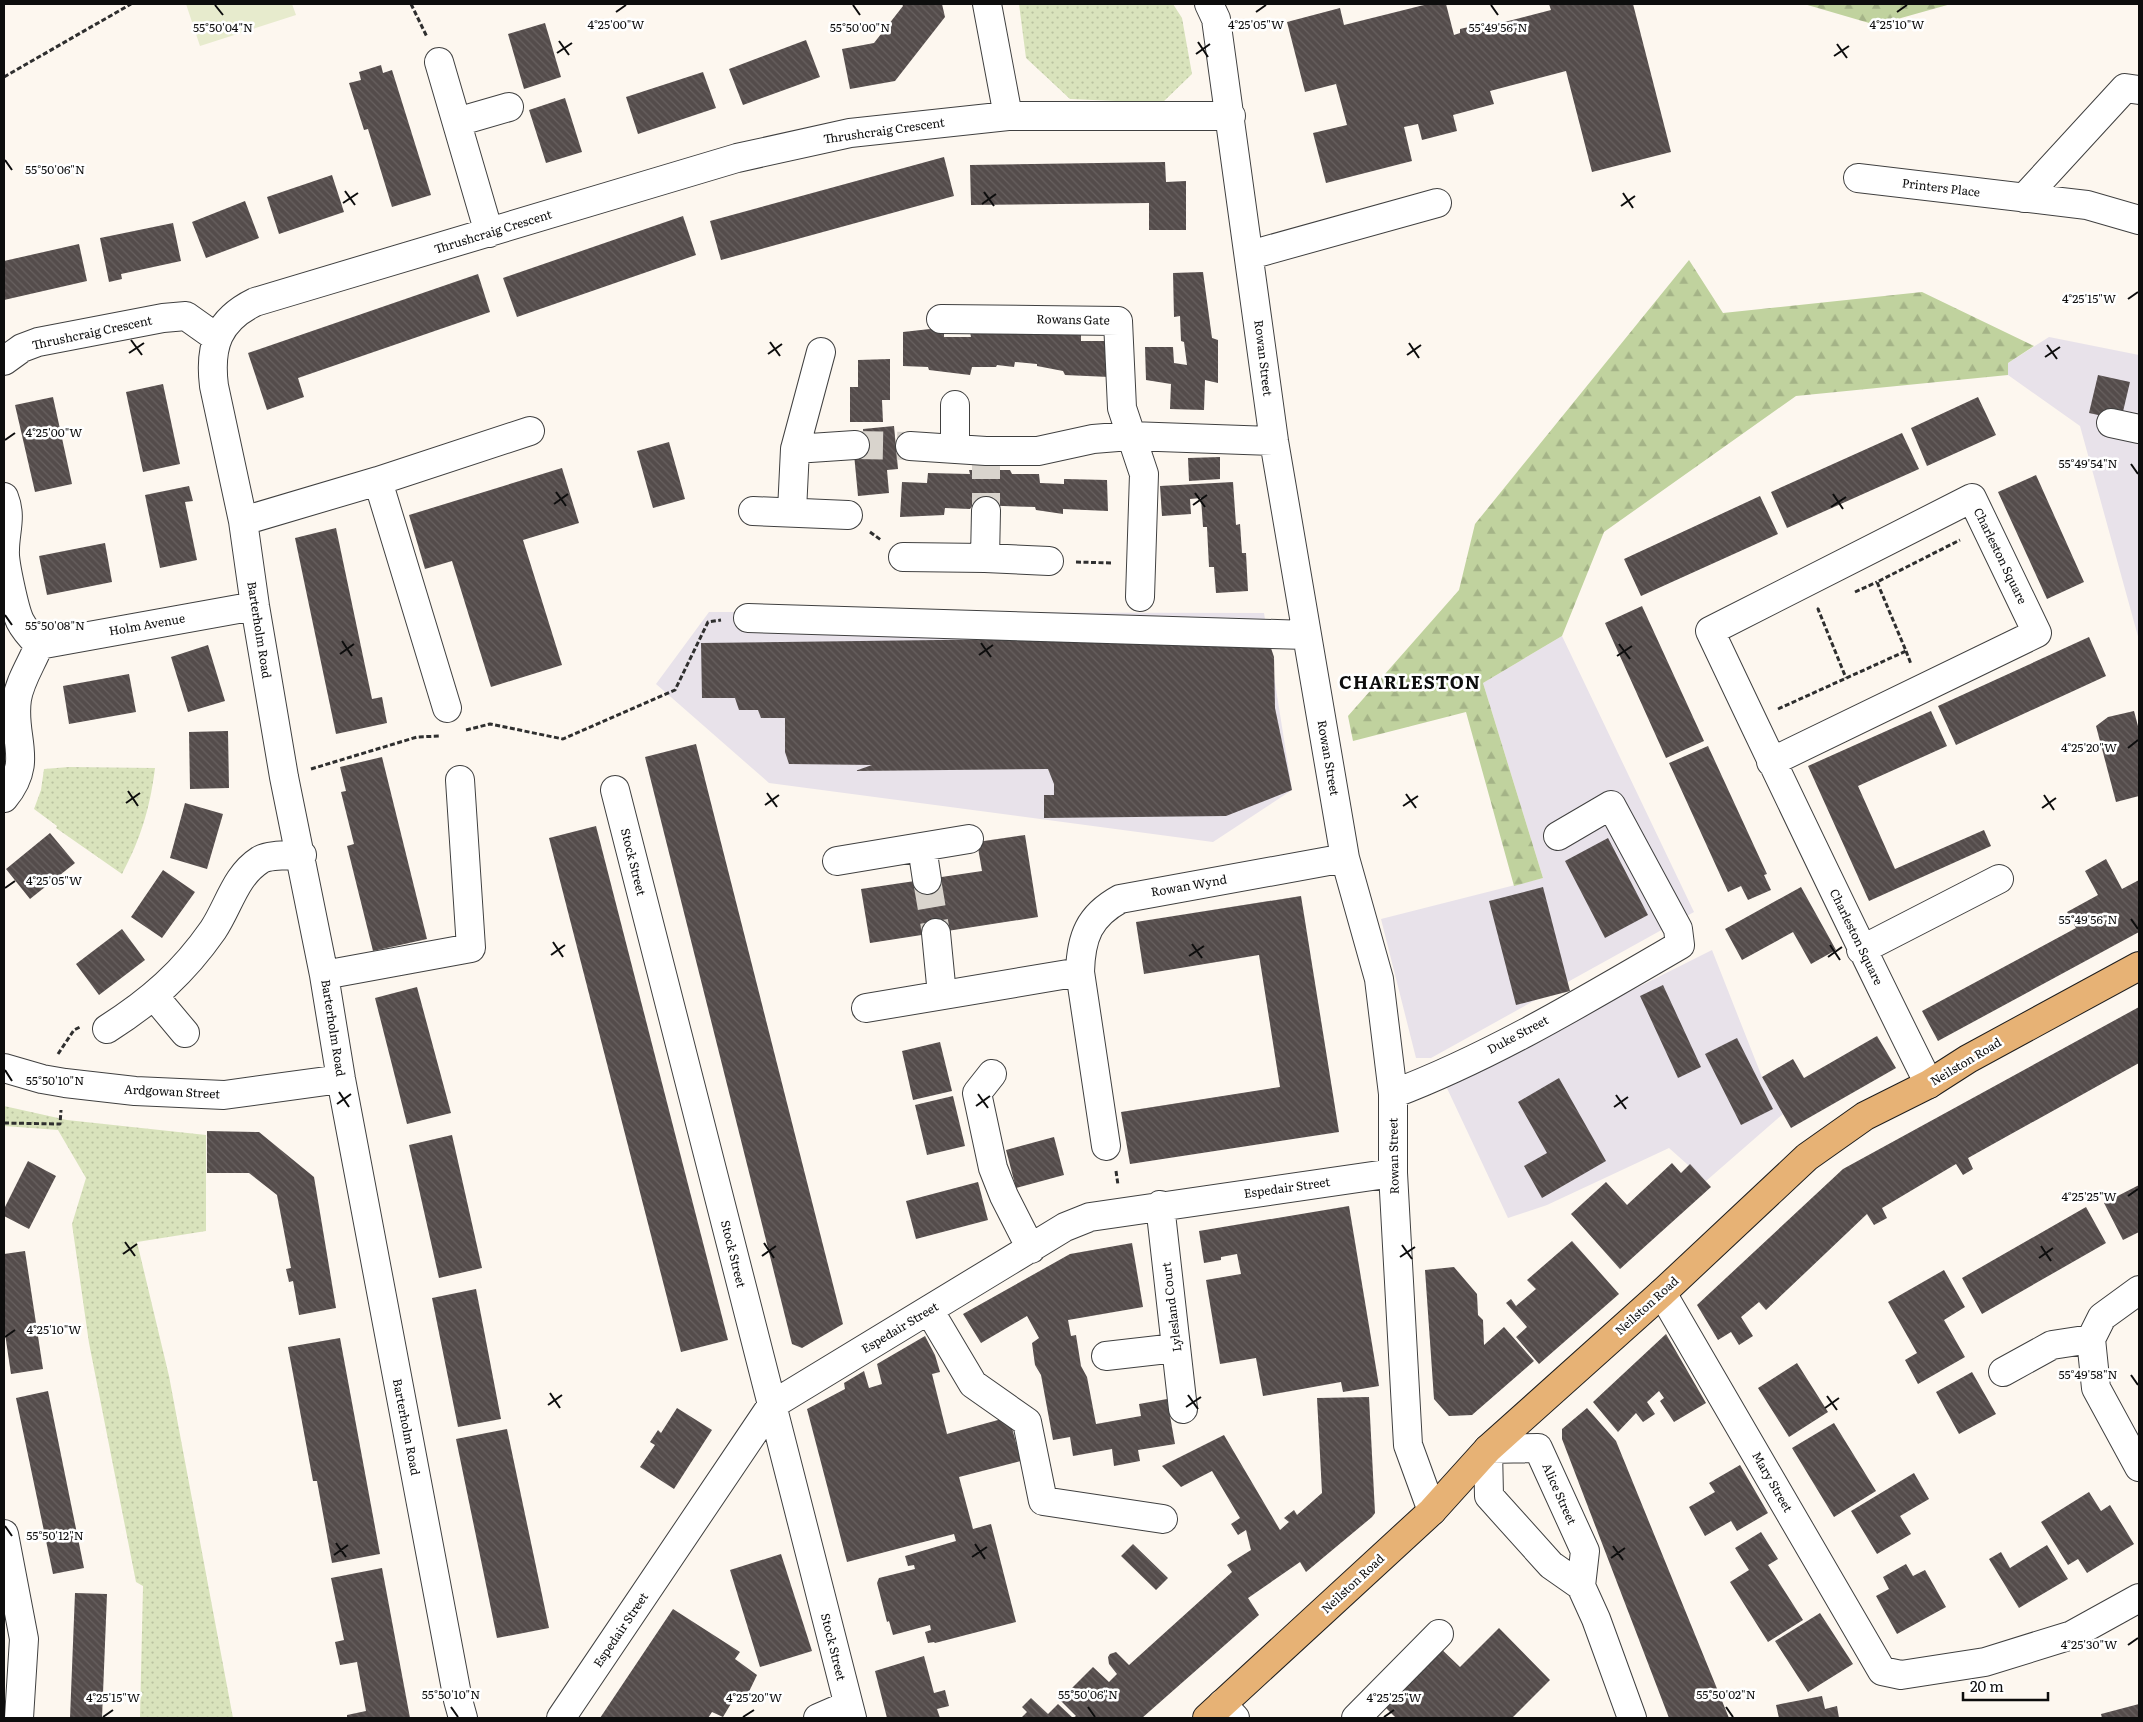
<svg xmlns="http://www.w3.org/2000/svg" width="2143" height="1722" font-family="Literata,serif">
<defs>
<pattern id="green-dots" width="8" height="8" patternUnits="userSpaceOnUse" patternTransform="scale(1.25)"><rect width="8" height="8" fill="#d9e3bc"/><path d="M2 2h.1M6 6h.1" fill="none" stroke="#b9c2a0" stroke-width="1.8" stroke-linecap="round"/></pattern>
<pattern id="forest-firs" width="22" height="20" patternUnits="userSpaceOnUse" patternTransform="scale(1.25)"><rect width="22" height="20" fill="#c0d29e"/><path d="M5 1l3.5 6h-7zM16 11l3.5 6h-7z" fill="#a4b387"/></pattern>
<pattern id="building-back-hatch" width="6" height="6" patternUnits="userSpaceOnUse" patternTransform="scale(1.25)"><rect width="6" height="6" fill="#544c4b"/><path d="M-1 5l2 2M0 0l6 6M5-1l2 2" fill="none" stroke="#686160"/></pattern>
</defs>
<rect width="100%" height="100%" fill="#fdf7ef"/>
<!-- industrial -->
<path fill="#e8e2ea" d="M2049 337 2139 355V640L2080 426 2008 375V363Z
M709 612 1264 613 1292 790 1213 842 769 783 656 684Z
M1562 636 1694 912 1431 1058H1416L1381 919 1543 878 1483 683Z
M1712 950 1762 1077 1783 1114 1706 1181 1669 1148 1547 1205 1508 1218 1445 1084Z"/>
<!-- green -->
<path fill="url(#green-dots)" d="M1019 4H1173L1182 18 1192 74 1162 103 1070 99 1026 58Z
M69 767 155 768C150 808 141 838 122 874L56 828 57 826 34 809 41 790 44 769Z
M4 1106 67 1120 206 1135V1231L137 1242 169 1376 233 1718H140L143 1586 136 1582 89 1343 72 1224 86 1178 58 1130 4 1126Z"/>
<!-- forest -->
<path fill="url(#forest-firs)" d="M1804 4H1951L1876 25Z
M1689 260 1723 313 1922 292 2034 346 2008 363V375L1796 396 1604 532 1562 636 1483 683 1543 878 1514 886 1466 712 1353 741 1348 716 1459 590 1475 524Z"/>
<!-- pitch -->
<path fill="#e7ebcd" d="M186 4H292L296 15 200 46Z"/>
<!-- building -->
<path fill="url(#building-back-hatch)" d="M902 4H942L945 17 895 81 850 89 842 49 874 43 903 6Z
M1428 4H1446L1454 35 1460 33V29L1477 25V29L1551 10 1549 4H1633L1671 152 1592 172 1566 71 1490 91 1494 104 1453 115 1457 131 1422 140 1418 124 1404 127 1412 161 1326 183 1313 133 1347 125 1336 84 1305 92 1287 22 1340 8 1344 25Z
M545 23 561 77 524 89 508 34Z
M806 40 820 77 743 105 729 69Z
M381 65 383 73 392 70 431 195 392 207 368 129 364 130 349 83 361 80 359 72Z
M703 72 716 108 638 134 626 97Z
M565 98 582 152 546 163 529 110Z
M944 157 954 196 721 260 710 221Z
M1165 162 1166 182 1186 181V230H1149V203L971 205 970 165Z
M332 175 344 212 279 234 267 197Z
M245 201 259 238 206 258 192 222Z
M683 216 696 255 517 317 503 278Z
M173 223 181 261 121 274 122 279 109 282 100 238Z
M79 244 87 281 4 300V261Z
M1203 272 1212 338 1218 340V383L1205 380 1204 410 1170 409 1171 384 1146 380 1145 347H1173L1174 363 1187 365 1184 342 1181 341 1180 316 1174 317 1173 273Z
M478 274 490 312 298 378 304 397 267 410 248 353Z
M930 329 944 330V337H971L970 332 1081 333V341H1108L1109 377 1065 375 1063 371 1037 366V364L1015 362 1014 367 997 365 996 367H972L970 375 929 370 928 367 903 366V332Z
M890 359V400H882L883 422H850V387H858V360Z
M2098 375 2130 382 2121 420 2089 413Z
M163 384 180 464 143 472 126 392Z
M53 397 72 484 35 492 15 405Z
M1978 397 1996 435 1927 466 1911 428Z
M894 426 898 469 887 470 889 493 858 496 854 454 865 453 863 429Z
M1902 433 1919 469 1787 528 1771 492Z
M669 442 685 499 653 508 637 451Z
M1220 457V479L1189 481 1188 458Z
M562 468 579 523 523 540 562 665 491 687 452 561 425 569 409 515Z
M969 470H1010L1012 474H1039L1040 483 1064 484V479L1107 480 1108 511 1063 509V514L1036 510 1035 507 973 505 970 509 945 508 944 515 900 517 902 482 927 483 928 473 970 474Z
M2036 475 2084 582 2047 599 1998 492Z
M1233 482 1236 525 1240 524 1242 553H1246L1248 591 1216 593 1214 567H1209L1207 527H1203L1201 498 1190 499 1191 514 1162 516 1160 486Z
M189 486 193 501 185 502 197 560 160 568 145 495Z
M1760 496 1778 534 1641 596 1624 559Z
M336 528 372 699 382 697 387 723 336 734 295 538Z
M105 543 112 582 47 595 39 556Z
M1642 606 1704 741 1666 758 1605 623Z
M1267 636 1274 657 1275 708 1292 790 1226 816 1044 818V795H1054V784L1048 769 855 771 872 765 789 764 785 752V718H761L758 710H739L735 698H702L701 643Z
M2089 637 2106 676 1956 745 1938 706Z
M208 645 225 701 188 712 171 657Z
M129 674 136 712 69 724 63 686Z
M1931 711 1947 746 1858 786 1895 869 1984 830 1991 846 1869 901 1808 766Z
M2134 711 2139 730V796L2116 802 2096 726 2108 717Z
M228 731 229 788 190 789 189 732Z
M696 744 843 1324 802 1348 792 1344 645 757Z
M1708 746 1767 874 1764 875 1771 890 1748 900 1741 886 1728 892 1669 763Z
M382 757 427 939 373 951 347 846 354 844 341 792 346 791 340 767Z
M185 803 223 814 207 869 170 858Z
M596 826 728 1340 681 1352 549 838Z
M50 833 75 863 30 899 6 869Z
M1025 835 1038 917 870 943 861 889 982 871 977 842Z
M1608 838 1648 915 1605 938 1565 861Z
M2106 859 2122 889 2139 880V932L1938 1041 1922 1011 2076 928 2067 912 2098 895 2085 871Z
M163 870 195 892 162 938 131 917Z
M1543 887 1570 991 1516 1005 1489 901Z
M1801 887 1836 950 1811 964 1793 932 1742 960 1725 929Z
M1301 896 1339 1132 1130 1164 1121 1112 1280 1087 1259 955 1144 974 1136 922Z
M122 929 145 960 99 995 76 964Z
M1663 985 1701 1067 1678 1078 1640 996Z
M417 987 451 1113 407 1124 375 998Z
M2139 1007V1063L1968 1158 1973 1169 1963 1175 1956 1164 1882 1208 1887 1218 1874 1225 1867 1214 1766 1310 1759 1302 1741 1317 1753 1336 1739 1345 1731 1332 1718 1340 1697 1305 1843 1169Z
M1877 1036 1896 1068 1791 1128 1762 1077 1793 1059 1804 1078Z
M1737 1038 1773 1109 1741 1125 1705 1054Z
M940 1042 952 1091 913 1100 902 1051Z
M1559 1078 1606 1161 1542 1198 1524 1166 1547 1153 1518 1102Z
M953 1096 965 1146 927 1155 915 1105Z
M207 1131 259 1132 314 1177 336 1308 299 1315 293 1281 289 1282 286 1269 291 1268 277 1195 249 1173H207Z
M452 1135 482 1268 439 1278 409 1145Z
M1054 1137 1064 1175 1016 1188 1006 1150Z
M28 1161 56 1176 29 1229 4 1216V1209Z
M1672 1163 1681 1173 1690 1164 1711 1187 1620 1269 1571 1214 1606 1182 1627 1205Z
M978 1182 988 1220 916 1239 906 1201Z
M2139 1185V1232L2123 1240 2104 1203Z
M1349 1206 1379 1386 1343 1392 1341 1382 1263 1396 1256 1358 1220 1364 1206 1280 1241 1274 1237 1254 1221 1257V1260L1204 1263 1199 1231Z
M2086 1207 2106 1243 1982 1314 1962 1278Z
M1572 1241 1619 1294 1539 1364 1516 1337 1527 1327 1506 1303 1511 1299 1516 1306 1536 1289 1527 1280Z
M1132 1243 1143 1307 1068 1320 1071 1336 1076 1335 1081 1366 1087 1377 1096 1424 1141 1416 1139 1404 1167 1399 1175 1444 1138 1450 1140 1461 1114 1466 1112 1449 1073 1456 1070 1437 1053 1440 1041 1375 1035 1365 1032 1343 1039 1338 1027 1316 981 1343 963 1314 1070 1254Z
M25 1251 43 1369 11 1374 4 1327V1254Z
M1454 1267 1477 1294 1478 1315 1483 1320 1484 1345 1504 1327 1534 1361 1472 1415 1449 1416 1434 1399 1425 1270Z
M1944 1270 1965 1307 1944 1320 1965 1357 1918 1384 1905 1360 1917 1353 1888 1302Z
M476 1289 501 1419 458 1427 432 1298Z
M1666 1334 1706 1403 1674 1422 1660 1401 1664 1398 1659 1391 1647 1402 1655 1414 1643 1422 1636 1413 1618 1432 1593 1402Z
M925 1336 935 1355 940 1372 932 1374 947 1434 1009 1417 1021 1461 959 1477 973 1529 991 1524 1016 1622 935 1643 934 1642 928 1643 925 1632 931 1630 930 1625 893 1635 889 1621 887 1622 877 1583 879 1578 915 1569 914 1565 908 1566 905 1556 956 1541 954 1534 847 1562 807 1409 845 1389 844 1383 864 1371 869 1388 882 1384 877 1364Z
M340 1338 380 1554 332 1563 317 1481H313L288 1347Z
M1797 1363 1828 1412 1789 1437 1758 1388Z
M1972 1372 1996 1414 1959 1434 1936 1392Z
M48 1391 84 1568 53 1574 16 1398Z
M1369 1397 1375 1513 1372 1517 1306 1572 1300 1562 1248 1598 1259 1615 1142 1718H1073L1076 1716 1060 1700 1093 1667 1109 1682 1117 1674 1109 1664 1108 1657 1110 1654 1116 1652 1129 1665 1232 1572 1227 1565 1251 1550 1246 1530 1238 1535 1231 1524 1240 1518 1212 1471 1181 1487 1162 1466 1224 1435 1280 1530 1289 1522 1284 1518 1294 1510 1297 1515 1322 1493 1317 1398Z
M677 1408 712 1430 674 1489 640 1467 655 1445 650 1442 658 1430 661 1433Z
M1587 1408 1616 1441 1729 1718H1669L1562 1439V1429Z
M1834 1423 1876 1491 1834 1517 1792 1448Z
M507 1429 549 1628 497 1638 456 1439Z
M1740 1465 1768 1513 1737 1531 1731 1521 1705 1536 1689 1507 1715 1492 1709 1483Z
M1914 1473 1929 1499 1900 1516 1911 1534 1877 1554 1851 1511Z
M2089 1492 2101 1511 2110 1505 2134 1544 2087 1573 2078 1559 2068 1565 2041 1522Z
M1761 1532 1778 1559 1768 1565 1803 1620 1768 1642 1730 1582 1749 1570 1735 1548Z
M1133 1544 1168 1578 1156 1590 1121 1556Z
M2047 1545 2068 1579 2019 1608 1989 1559 2001 1552 2010 1568Z
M781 1554 812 1651 760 1667 730 1570Z
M1906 1564 1913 1576 1925 1570 1946 1607 1897 1634 1876 1596 1889 1589 1883 1577Z
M382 1568 410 1718H347V1715L366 1711 357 1662 340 1665 335 1642 344 1640 331 1578Z
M75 1593 107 1594 102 1718H70Z
M673 1609 740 1652 735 1659 757 1675 744 1702 735 1697 723 1717 712 1712 708 1718H600Z
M1820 1613 1853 1664 1808 1692 1775 1641Z
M1499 1628 1550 1680 1512 1718H1470L1469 1717 1467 1718H1396L1380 1702 1437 1645 1460 1667Z
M924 1656 934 1693 945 1690 949 1706 937 1709 940 1718H887L875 1671Z
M1822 1696 1825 1709 1837 1706 1839 1718H1779L1776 1705Z
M1031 1698 1048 1714 1058 1704 1073 1718H1021L1027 1712 1022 1707Z
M2139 1704V1718H2102L2101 1714Z"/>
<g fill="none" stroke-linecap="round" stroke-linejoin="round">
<!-- minor-tunnel -->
<path stroke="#d9d4cd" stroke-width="28" stroke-dasharray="28 14" stroke-linecap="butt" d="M855 445 910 446
M986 451V511
M927 880 936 933"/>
<defs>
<path id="minor" d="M987 4 1008 116
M1209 4 1216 19 1274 441 1345 858 1379 979 1393 1094V1173L1408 1445 1432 1511
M439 62 489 233
M457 122 509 107
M1858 178 2087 205 2139 220
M2024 198 2125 88 2139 90
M1250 255 1437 203
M941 319 1118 321 1122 408 1144 474 1140 597
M4 361 22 348 38 342 163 318 186 316 217 338
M2111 423 2139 429
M910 446 986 451H1038L1093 439 1130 436 1274 441
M795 449 855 445
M955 449V405
M378 481 530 431
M4 497C12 517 5 531 5 550 4 562 15 611 20 621 25 631 32 638 39 645 32 663 20 680 17 699 11 738 35 761 4 798
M753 511 848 515
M792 511 795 449 821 352
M243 521 378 481 447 708
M903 557 985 558 1049 561
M985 558 986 511
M748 618 1307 635
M39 645 255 606
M1771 762 2037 633 1972 498 1710 631C1782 783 1854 934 1929 1084
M615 790 852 1718
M922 847 927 880
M837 861 969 839
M936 933 942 995
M1861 950 1999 879
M324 975 471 948 460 780
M154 996 185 1033
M866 1008 1080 972
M107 1029C151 1001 183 973 213 930 229 906 235 876 260 860 270 854 290 856 302 855
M4 1068 42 1079 65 1083 135 1091 224 1095 341 1079
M992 1074 977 1093 993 1168 1004 1196 1031 1249
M1393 1094C1493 1056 1587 999 1680 945L1678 929 1611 805 1558 836
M1106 1146 1080 972C1081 937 1089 916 1120 899L1345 858
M1160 1205 1183 1409
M2139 1290 2102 1317 2091 1339 2096 1388 2139 1467
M1662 1293 1882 1671 1901 1675 1985 1662 2072 1635 2139 1598
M929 1310 973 1384 1027 1422 1043 1501 1163 1519
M1106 1356 1176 1348
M2003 1372 2052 1345 2091 1339
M4 1534 24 1639 19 1718
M1581 1586 1585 1551 1538 1448 1488 1449 1489 1496 1551 1565 1581 1586 1596 1619 1632 1718
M1222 1704 1235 1718
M463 1718 458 1700 341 1079 324 975 284 777 255 606 243 521 214 386C209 346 218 320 255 302L737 158 850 133 1008 116H1231
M561 1718 772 1405 1065 1227 1090 1217 1393 1173
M818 1718 848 1705
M1356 1718 1439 1634"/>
<path id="major" d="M1207 1718 1432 1511 1488 1449 1662 1293 1807 1157 1865 1116 1929 1084 1968 1059 2139 966"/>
</defs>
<!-- minor casing -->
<use href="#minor" stroke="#404040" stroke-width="30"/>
<!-- major casing -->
<use href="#major" stroke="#1e1e1e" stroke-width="30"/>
<!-- path -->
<path stroke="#2f2f2f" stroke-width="3" stroke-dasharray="5 2.5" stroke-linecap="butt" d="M411 4 427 37
M4 77 131 4
M870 532 881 540
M1076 562 1112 563
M1855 592 1877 582
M1819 608 1818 609 1846 678
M1906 651 1911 664
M1778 709 1906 651 1877 582 1960 540
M466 730 490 724 563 739 675 690 708 622 721 620
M311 769 417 737 440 736
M58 1054 74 1030 80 1027
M4 1123 60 1124 61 1110
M1116 1171 1118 1185"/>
<!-- minor -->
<use href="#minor" stroke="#fff" stroke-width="28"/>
<!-- major -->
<use href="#major" stroke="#e7b275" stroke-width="28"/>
</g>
<!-- ticks -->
<path fill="none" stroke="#0d0d0d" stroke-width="2" d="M215 5 223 15M853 5 860 15M1491 5 1498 15M616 12 626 5M1256 12 1266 5M1897 12 1907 5M559 41 569 55M1198 42 1208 57M1837 44 1847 58M557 53 572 43M1196 54 1210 44M1834 56 1849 46M5 160 12 170M345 191 355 205M984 192 994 206M1623 193 1633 208M343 203 358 193M982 204 996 194M1621 206 1635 196M2128 299 2138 292M131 340 142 355M770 342 780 356M1409 343 1419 358M2047 345 2057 359M129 353 144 343M768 354 782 344M1407 355 1421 345M2045 357 2060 347M5 440 15 433M2131 464 2138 474M556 492 566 506M1195 493 1205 507M1833 494 1843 509M554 504 568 494M1193 505 1207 495M1831 507 1846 497M5 615 12 625M342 641 352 656M981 643 991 657M1619 644 1630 659M340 654 354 644M979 655 993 645M1617 656 1632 646M2128 748 2138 740M128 791 138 806M767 793 777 807M1406 794 1416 808M2044 795 2054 810M126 803 140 793M765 805 779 795M1403 806 1418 796M2042 808 2056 798M5 888 15 881M2131 919 2138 929M553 942 563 957M1192 944 1202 958M1830 945 1840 960M551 955 565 945M1189 956 1204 946M1828 957 1842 947M5 1070 12 1081M339 1092 349 1107M978 1094 988 1108M1616 1095 1626 1109M337 1104 351 1094M976 1106 990 1096M1614 1107 1628 1097M2128 1196 2138 1189M125 1242 135 1256M764 1243 774 1258M1402 1245 1412 1259M2041 1246 2051 1261M123 1254 137 1244M762 1256 776 1246M1400 1257 1415 1247M2039 1258 2053 1248M5 1337 15 1330M2131 1375 2138 1385M550 1393 560 1408M1188 1395 1198 1409M1827 1396 1837 1410M548 1405 562 1395M1186 1407 1201 1397M1825 1408 1839 1398M5 1526 12 1536M336 1543 346 1557M975 1544 985 1559M1613 1546 1623 1560M334 1555 348 1545M972 1557 987 1547M1611 1558 1625 1548M2128 1645 2138 1638M451 1707 458 1717M1088 1707 1095 1717M1726 1707 1733 1717M103 1717 113 1710M743 1717 754 1710M1384 1717 1394 1710"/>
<g text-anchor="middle" stroke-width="5" stroke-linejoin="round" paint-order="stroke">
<!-- street labels -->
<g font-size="12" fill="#0d0d0d" stroke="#fff">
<text transform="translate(884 131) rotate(-8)" y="4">Thrushcraig Crescent</text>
<text transform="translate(1941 188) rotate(7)" y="4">Printers Place</text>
<text transform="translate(493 232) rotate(-17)" y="4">Thrushcraig Crescent</text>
<text transform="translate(1073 320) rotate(1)" y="4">Rowans Gate</text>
<text transform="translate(92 333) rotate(-12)" y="4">Thrushcraig Crescent</text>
<text transform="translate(1263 358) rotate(83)" y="4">Rowan Street</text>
<text transform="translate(2000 556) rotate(64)" y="4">Charleston Square</text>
<text transform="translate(147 625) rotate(-10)" y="4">Holm Avenue</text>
<text transform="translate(259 630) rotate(81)" y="4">Barterholm Road</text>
<text transform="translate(1328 758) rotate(80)" y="4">Rowan Street</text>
<text transform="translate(633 862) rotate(76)" y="4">Stock Street</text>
<text transform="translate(1189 886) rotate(-10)" y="4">Rowan Wynd</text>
<text transform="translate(1856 937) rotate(64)" y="4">Charleston Square</text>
<text transform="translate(333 1028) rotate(81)" y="4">Barterholm Road</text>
<text transform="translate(1518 1035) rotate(-28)" y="4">Duke Street</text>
<text transform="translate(1966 1062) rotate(-31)" y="4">Neilston Road</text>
<text transform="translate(172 1092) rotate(3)" y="4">Ardgowan Street</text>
<text transform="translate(1394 1156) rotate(-91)" y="4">Rowan Street</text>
<text transform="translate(1287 1188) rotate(-8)" y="4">Espedair Street</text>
<text transform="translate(733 1254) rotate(76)" y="4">Stock Street</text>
<text transform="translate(1647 1306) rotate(-42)" y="4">Neilston Road</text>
<text transform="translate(1172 1307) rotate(-97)" y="4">Lylesland Court</text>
<text transform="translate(900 1328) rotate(-31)" y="4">Espedair Street</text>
<text transform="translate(406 1427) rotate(79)" y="4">Barterholm Road</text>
<text transform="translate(1772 1482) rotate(60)" y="4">Mary Street</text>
<text transform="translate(1559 1494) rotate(66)" y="4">Alice Street</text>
<text transform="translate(1353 1584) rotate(-43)" y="4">Neilston Road</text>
<text transform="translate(621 1630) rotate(-56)" y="4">Espedair Street</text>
<text transform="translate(833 1647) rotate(76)" y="4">Stock Street</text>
</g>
<!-- district labels -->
<g font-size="18" font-weight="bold" letter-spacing="1" fill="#0d0d0d" stroke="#fff">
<text x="1410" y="689">CHARLESTON</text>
</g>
</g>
<g font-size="12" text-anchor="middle" fill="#0d0d0d" stroke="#fff" stroke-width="5" stroke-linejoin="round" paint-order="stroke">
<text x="616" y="29">4°25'00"W</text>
<text x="1256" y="29">4°25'05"W</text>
<text x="1897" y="29">4°25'10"W</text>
<text x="223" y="32">55°50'04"N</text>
<text x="860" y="32">55°50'00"N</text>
<text x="1498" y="32">55°49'56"N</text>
<text x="55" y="174">55°50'06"N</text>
<text x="2089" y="303">4°25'15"W</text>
<text x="54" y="437">4°25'00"W</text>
<text x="2088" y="468">55°49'54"N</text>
<text x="55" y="630">55°50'08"N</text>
<text x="2089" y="752">4°25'20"W</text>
<text x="54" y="885">4°25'05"W</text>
<text x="2088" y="924">55°49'56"N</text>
<text x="55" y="1085">55°50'10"N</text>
<text x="2089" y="1201">4°25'25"W</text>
<text x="54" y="1334">4°25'10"W</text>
<text x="2088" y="1379">55°49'58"N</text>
<text x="55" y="1540">55°50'12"N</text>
<text x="2089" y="1649">4°25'30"W</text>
<text x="451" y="1699">55°50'10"N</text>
<text x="1088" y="1699">55°50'06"N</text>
<text x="1726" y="1699">55°50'02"N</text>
<text x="113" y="1702">4°25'15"W</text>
<text x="754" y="1702">4°25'20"W</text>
<text x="1394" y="1702">4°25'25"W</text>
</g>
<!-- border -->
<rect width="2143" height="1722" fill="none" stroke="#0d0d0d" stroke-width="10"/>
<!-- scale -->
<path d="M1963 1692v8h85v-8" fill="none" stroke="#0d0d0d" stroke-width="2.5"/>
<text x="1970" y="1692" font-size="15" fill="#0d0d0d" stroke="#ffffff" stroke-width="4" paint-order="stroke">20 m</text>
</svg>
